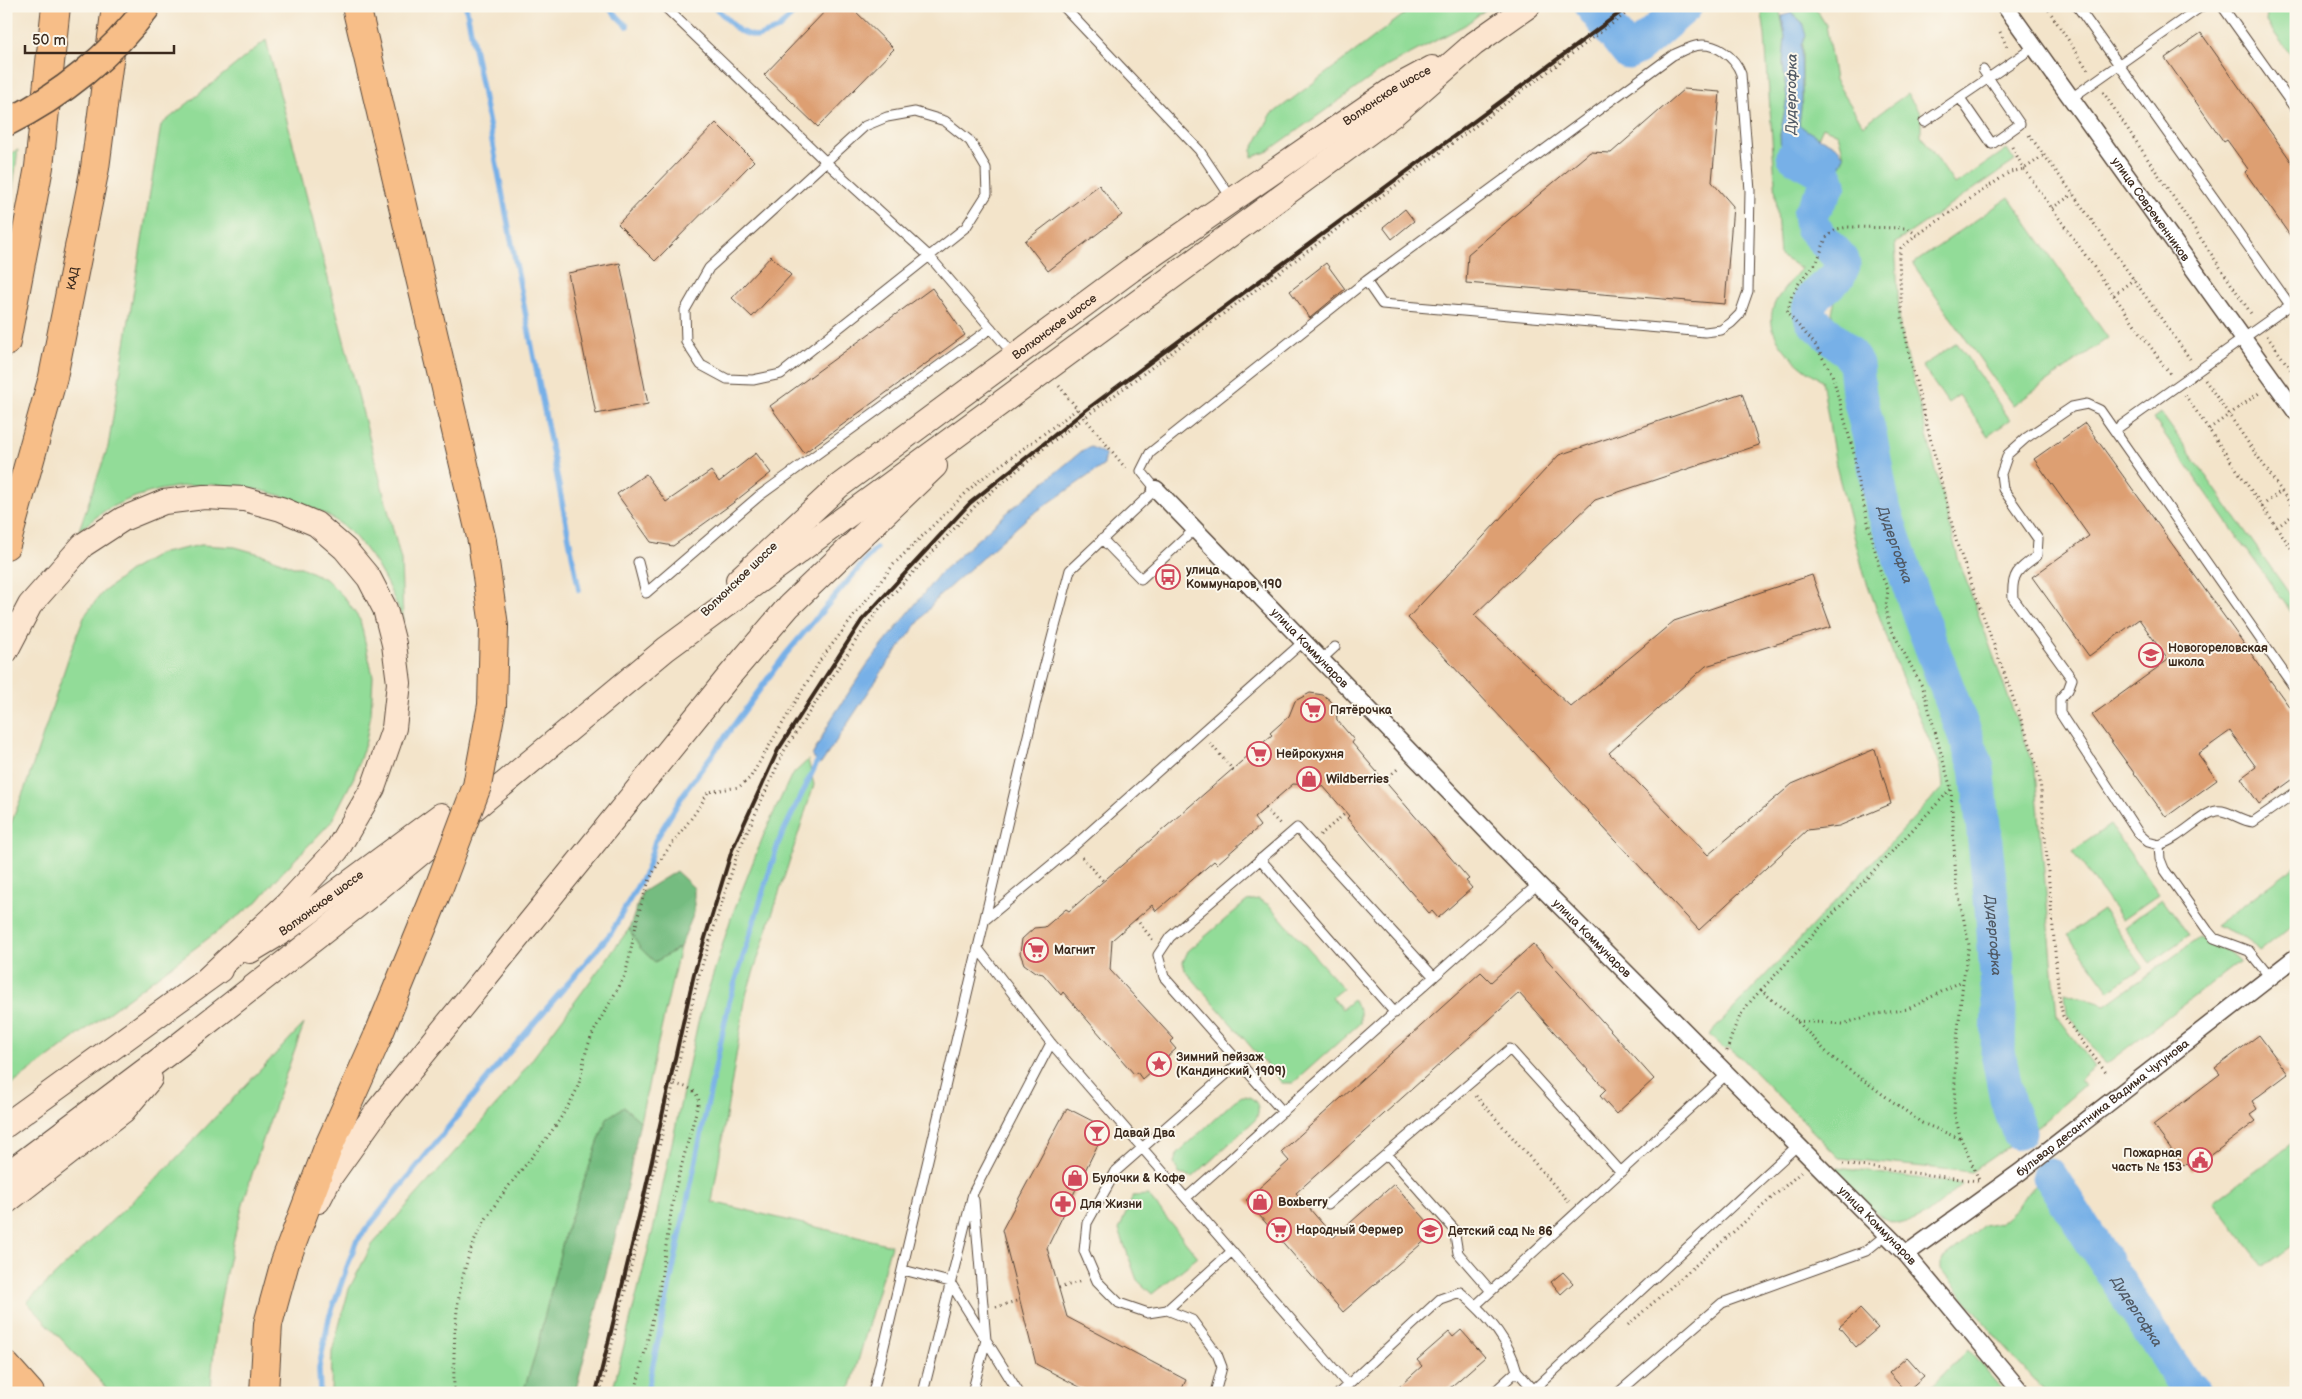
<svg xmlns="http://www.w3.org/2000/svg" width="2302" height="1399" font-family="'Balsamiq Sans',sans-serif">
<rect width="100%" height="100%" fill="#fbf7ec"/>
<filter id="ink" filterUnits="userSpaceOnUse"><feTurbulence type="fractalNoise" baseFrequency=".02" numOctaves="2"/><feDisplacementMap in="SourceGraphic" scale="10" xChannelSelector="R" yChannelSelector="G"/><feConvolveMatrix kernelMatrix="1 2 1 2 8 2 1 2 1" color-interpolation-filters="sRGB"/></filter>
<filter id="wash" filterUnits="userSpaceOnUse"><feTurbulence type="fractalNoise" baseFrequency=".0096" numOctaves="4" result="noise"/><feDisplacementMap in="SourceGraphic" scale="20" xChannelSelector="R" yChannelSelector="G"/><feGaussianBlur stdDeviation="1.12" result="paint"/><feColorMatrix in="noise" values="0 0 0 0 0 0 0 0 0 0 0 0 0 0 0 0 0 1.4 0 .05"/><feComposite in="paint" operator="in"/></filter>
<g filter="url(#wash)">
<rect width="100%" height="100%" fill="#f3e4ca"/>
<!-- green -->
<path fill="#92dc98" stroke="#66835b" d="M1415 6H1490L1465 25 1386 67 1267 152 1252 157V150L1271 115Z
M1761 6H1779L1785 37 1783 63 1787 99 1780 135 1791 162C1805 168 1815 170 1820 185L1804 213 1805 229 1833 255 1836 268 1805 301 1807 325 1846 354 1894 585 1961 745 1973 795 1999 1083 2016 1141 1971 1172 1839 1158 1740 1057 1728 1048 1725 1050 1709 1035 1943 787 1941 767 1897 666 1864 574 1836 466 1822 380C1796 365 1757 333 1777 299 1784 288 1794 278 1801 268L1780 256 1765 35Z
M1789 6H1814L1826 25 1835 80 1863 125 1907 94 1921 114V135L1955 185 2007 149 2015 161 1895 243 1900 328 1958 558 2035 771 2057 1016 2095 1067 2080 1079 2085 1085 2027 1136 2008 1088 1985 784 1976 750 1890 511 1865 374 1859 360 1833 324 1832 312 1836 297 1848 277 1846 260 1819 226 1816 211 1834 181 1844 156 1838 134 1823 127 1818 138 1806 132 1799 124 1802 99V22L1791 13Z
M2263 6H2296V62L2266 22 2267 12Z
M266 40 401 560 403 620C391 590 378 562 356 538 339 519 315 508 291 499 232 478 163 479 106 510 97 516 88 524 79 530L108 447 161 125Z
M18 150 6 238V155Z
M2009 197 2108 338 2013 406 1913 264Z
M1957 343 2010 420 1988 436 1959 395 1948 403 1922 366Z
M2161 413 2296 603V619L2153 418Z
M201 545 235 547 267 556 293 567H301L327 580 344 597 360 620 373 676 371 713 366 741 354 777 331 822 280 875 257 902 6 1089V836L28 780 70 653 85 615 102 593 131 570 159 554Z
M808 760 814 785 746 995 712 1202 891 1245 849 1393H612L655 1222 698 1022 731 918 764 834 791 776Z
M2110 825 2159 894 2122 920 2073 851Z
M2296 865V923L2259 952 2247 939 2215 926Z
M1258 899 1269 905 1343 988 1332 997 1342 1009 1353 1000 1360 1011V1023L1293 1083H1282L1185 970 1183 962 1188 951 1247 901Z
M2162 899 2189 935 2150 963 2124 927Z
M2103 910 2143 967 2109 991 2068 934Z
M629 929 640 948 655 962 680 947 640 1121 624 1107 607 1118 565 1234 535 1355 523 1393H331L332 1352 349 1289 372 1245 507 1093Z
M2199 938 2231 953 2240 961 2106 1064 2067 1014 2065 992 2106 1005Z
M304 1024C261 1143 215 1265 211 1393H111L27 1302 167 1168Z
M1242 1096C1255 1096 1262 1106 1256 1119L1193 1177 1179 1174 1174 1162 1178 1153 1234 1101Z
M2296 1140V1243L2264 1267 2214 1202Z
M1830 1167 1963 1184C1951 1193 1930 1214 1917 1220 1884 1236 1850 1188 1830 1167Z
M2044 1178 2179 1386 2170 1393H2047L2000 1342 1941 1269V1260L1984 1226 2000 1223 2016 1209 2026 1194Z
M1148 1195 1198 1257 1152 1294 1137 1280 1119 1230 1133 1196Z
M1968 1349 2006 1393H1925Z"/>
<!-- forest -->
<path fill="#75bc80" stroke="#58734f" d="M676 871 694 888V913L680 947 655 962 640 948 629 929 642 892Z
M624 1107 640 1121 622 1210 575 1393H523L535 1355 565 1234 607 1118Z"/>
<!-- water -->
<path fill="#77b0e7" stroke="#596d82" d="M1791 13 1802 22 1806 36 1801 45 1802 99 1799 124C1811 137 1838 142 1844 156L1834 181 1820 185C1814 167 1796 165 1781 155L1780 135 1787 99 1783 63 1785 37 1782 16Z
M1091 447 1105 454 1104 465 1027 518 937 598 887 664 821 764 812 756 832 718 867 665 940 573 1009 511 1083 450Z"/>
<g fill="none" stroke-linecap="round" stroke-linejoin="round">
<!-- stream -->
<path stroke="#77b0e7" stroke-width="5.5" d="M466 6 579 590
M607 6 627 26
M714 6 739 31 757 37 778 29 801 6
M1622 56 1628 52
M320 1393 319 1368 329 1318 356 1242 500 1063 611 933 647 869 655 841 684 793 785 655 876 548
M647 1393 729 1002 779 841 820 756"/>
<!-- river -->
<g stroke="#77b0e7" stroke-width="35">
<path d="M1592 6 1628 52 1638 47 1685 6"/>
<path id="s1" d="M1794 155C1806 165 1825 167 1829 184L1810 214 1812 227 1842 260 1843 265 1838 276 1813 297 1809 309 1812 320 1847 351 1856 364 1859 394 1870 438 1883 508 1920 616 1977 767 1993 918 1999 1006 1998 1052 2007 1099 2019 1132"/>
<path id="s2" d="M2050 1176 2186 1387 2194 1393"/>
</g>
</g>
<g id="blocks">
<!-- building -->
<path fill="#dd9f72" d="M830 6H850L894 49 818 127 764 75Z
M2201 33 2296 168V244L2245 172 2248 169 2227 140 2224 142 2165 58Z
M1684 89 1720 92 1712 182 1733 206 1725 304 1466 283 1468 254 1590 152 1611 153Z
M716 123 754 161 655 261 618 224Z
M1099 185 1122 215 1048 271 1025 241Z
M1405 209 1414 221 1392 239 1383 227Z
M771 256 791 275 752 317 732 298Z
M620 263 648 404 596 414 568 273Z
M1326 263 1345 289 1310 318 1290 291Z
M932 288 965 335 804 453 770 406Z
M1742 393 1759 445 1595 500 1474 615 1571 707 1674 621 1812 575 1831 627 1706 666 1609 753 1708 855 1792 784 1875 749 1891 804 1839 826 1807 830 1699 930 1408 618 1559 455Z
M2085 423 2296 716V777L2259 804 2241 778 2256 767 2230 731 2198 754 2217 780 2166 817 2092 715 2168 660 2139 619 2089 656 2032 577 2089 536 2034 459Z
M756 453 771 473 733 503 673 546 651 542 617 494 646 474 666 502 711 471 719 482Z
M1310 693 1323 695 1330 700 1336 708 1337 720 1354 740 1352 743 1469 879 1466 881 1472 888 1438 918 1432 911 1429 913 1347 818 1349 816 1323 786 1293 784 1254 818 1260 826 1217 864 1214 861 1156 911 1152 905 1112 940 1110 970 1174 1039 1170 1042 1176 1049 1142 1079 1137 1072 1134 1074 1063 992 1061 995 1043 974 1035 972 1024 964 1020 953 1022 939 1034 928 1045 927 1066 909 1069 911 1272 735 1270 733 1289 716 1295 701Z
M1533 944 1654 1079 1616 1114 1600 1096 1606 1090 1519 993 1296 1193 1334 1237 1394 1184 1436 1231 1343 1312 1246 1200 1289 1161 1281 1152 1481 972 1491 982Z
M2259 1035 2288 1074 2252 1101 2257 1109 2250 1114 2256 1121 2192 1170 2187 1163 2184 1166 2153 1125 2220 1074 2215 1068Z
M1067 1108 1106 1128 1047 1248 1067 1317 1186 1380 1180 1393H1091L1036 1364 1002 1230Z
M1563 1272 1573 1283 1561 1294 1551 1282Z
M1860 1309 1878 1328 1856 1347 1839 1327Z
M1461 1330 1485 1357 1444 1393H1392L1422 1366 1417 1360 1449 1332 1453 1337Z
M1907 1357 1924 1376 1906 1392 1889 1373Z"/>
</g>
</g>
<g filter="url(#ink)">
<use href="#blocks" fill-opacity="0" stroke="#574638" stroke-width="1"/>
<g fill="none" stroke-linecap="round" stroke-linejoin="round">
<defs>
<path id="service" d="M664 6 826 162 929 256 1014 355
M1063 6 1199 150 1232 199
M2077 6 2290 305
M2222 6 2296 110
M1960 98 1992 144 2020 124 1983 70
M2070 99 2202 6
M915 112 945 121 970 141 986 168 987 194 966 227 781 374 753 380 727 379 701 365 686 342 685 310 709 268 865 126 887 117Z
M1924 122 2034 47
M2115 430 2296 301
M1102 539 1141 579 1195 529
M638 562 646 593 759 496 991 328
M1322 659 1335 647
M2159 845C2180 839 2202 813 2216 811 2228 809 2240 821 2253 822L2296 792
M1260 859 1395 1013
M986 919 1073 847 1304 641
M979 950 1051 1043 1348 1385
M2269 976 2249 951 2214 938 2208 931 2164 869 2160 859 2159 845 2148 842 2139 834 2060 713V699L2068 690 2072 679 2013 598C2011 574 2018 569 2037 556L2038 539 2003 489 2001 474 2008 454 2026 438 2072 407 2087 404 2100 410 2296 690
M1283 1112 1164 977 1158 955 1170 937 1297 828 1434 977
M1387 1154 1454 1229 1458 1253 1491 1291
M1186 1198 1538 884
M1328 1204 1510 1049 1621 1172
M903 1270 950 1282 1019 1393
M1476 1305 1727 1074
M1167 1310 1232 1251
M1517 1371 1533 1389
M873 1393 1042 676 1070 570 1156 489 1141 471 1150 453 1366 281 1673 55C1680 52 1687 48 1695 46 1715 41 1735 57 1741 74L1750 191 1748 291 1740 314 1731 323 1721 330 1705 332 1382 304 1366 281
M923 1393 973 1193 1051 1043
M972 1393 986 1340 974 1200
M1215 1393 1222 1367 1217 1354 1192 1320 1167 1310 1148 1313 1119 1303 1097 1281 1084 1251 1087 1223 1116 1171 1239 1063
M1339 1393 1440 1299 1460 1292C1484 1312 1509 1340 1517 1371L1493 1393
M1530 1393 1798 1145
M1618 1393 1722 1303 1866 1251 1887 1234"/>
<g id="minor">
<path id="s3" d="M2005 6 2296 412"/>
<path id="s4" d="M1156 489 1538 884 1906 1254 2022 1393"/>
<path id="s5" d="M1906 1254 2020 1172 2296 957"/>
</g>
<g id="secondary">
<path id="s6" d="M738 580 839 486 1131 270 1393 89 1432 68"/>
<path d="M6 651 30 605 83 545 123 519 164 502 204 497 244 499 281 509 316 524 345 549 369 578 385 609 394 644 399 683 394 728 373 788 337 850 287 904 208 978"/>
<path id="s7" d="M250 951 285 930 441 815"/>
<path d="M6 1125 220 970"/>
<path d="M6 1175 179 1045 368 897 666 649 1394 114 1474 44 1528 6"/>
<path d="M318 1201 331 1176 378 1110 730 675 789 606 935 466"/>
<path d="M6 1202 123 1111 150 1079"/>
</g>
<path id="trunk" d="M356 6 482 541
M6 1366 30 1393
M264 1393 268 1324 285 1262 328 1148 378 1036"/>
<g id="motorway">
<path d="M6 342 39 167 56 6"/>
<path id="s8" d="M6 545 53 377 95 168 116 6"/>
</g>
</defs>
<!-- service casing -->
<use href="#service" stroke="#574638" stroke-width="11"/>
<!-- minor casing -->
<use href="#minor" stroke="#574638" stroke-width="19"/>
<!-- secondary casing -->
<use href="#secondary" stroke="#574638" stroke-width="26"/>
<!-- trunk casing -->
<use href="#trunk" stroke="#574638" stroke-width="30"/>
<!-- motorway casing -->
<use href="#motorway" stroke="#574638" stroke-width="30"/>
<!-- path -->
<path stroke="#574638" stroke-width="3" stroke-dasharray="1 4" stroke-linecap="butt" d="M2046 6 2088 70
M2000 32 2008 49
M2103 92 2252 315
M2029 135 2073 194 2190 359
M2012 147 2024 169 2170 374
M2043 156 2024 169 2010 172 1917 235 1901 248 1899 258 1902 317 1911 362 1957 544 2034 755 2040 780 2059 997 2063 1016 2107 1074
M2052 208 2073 194
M1917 235 1907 228 1848 227 1837 229 1826 238 1817 262 1799 283 1792 295 1787 313 1814 343 1832 374 1854 454 1857 478 1881 574 1888 590 1886 606 1889 625 1923 688 1951 789 1956 882 1969 945 1963 981 1956 1050 1954 1112 1961 1139 1979 1180
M2114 295 2134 279
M2267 336 2296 377
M2205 380 2296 512
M1059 386 1127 470
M2185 395 2296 555
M2209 429 2259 393
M2262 506 2281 491
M2277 527 2296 513
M1210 743 1234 771
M1381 783 1400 767
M1265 808 1280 824
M1320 835 1346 813
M1082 857 1105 883
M1136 919 1153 940
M1761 990 1951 789
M1797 1021 1843 1024 1871 1015 1908 1009 1962 981
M1727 1051C1736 1021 1739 1013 1761 990L1797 1021 1830 1056 1922 1123 1961 1139
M1476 1096 1569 1202
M1843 1164 1978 1181
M1059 1288 1082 1281
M996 1307 1020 1300
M1628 1325 1801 1172
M454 1393C453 1334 455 1268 487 1217 514 1174 553 1138 575 1093 582 1080 582 1063 587 1049 592 1032 603 1015 612 999 616 991 622 983 625 975 634 942 637 905 653 873 668 844 693 821 708 792L739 787 750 778 821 659 894 564 976 483 1079 408
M600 1393 640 1230 698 978 738 852 784 751 857 639 880 608 978 503 1049 444 1636 6
M635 1393 659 1292 674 1193 699 1101C696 1088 686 1087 674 1084"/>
<!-- service -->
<use href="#service" stroke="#fff" stroke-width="9"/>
<!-- minor -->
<use href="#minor" stroke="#fff" stroke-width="16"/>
<!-- secondary -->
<use href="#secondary" stroke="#fce5cf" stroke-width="24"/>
<!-- trunk -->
<use href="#trunk" stroke="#f7be88" stroke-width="28"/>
<!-- motorway -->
<use href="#motorway" stroke="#f7be88" stroke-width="28"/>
<!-- rail -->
<path stroke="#3b2a1e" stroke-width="4" d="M596 1393 644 1196 694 974 732 850 778 750 862 620 970 503 1082 413 1629 6"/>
<defs>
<path id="primary-bridge" d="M6 123C61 96 112 55 148 6"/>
<path id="trunk-bridge" d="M378 1036 439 887 477 786 492 705 494 626 482 541"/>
</defs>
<!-- primary-bridge casing -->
<use href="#primary-bridge" stroke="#574638" stroke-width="29" stroke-linecap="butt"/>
<!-- trunk-bridge casing -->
<use href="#trunk-bridge" stroke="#574638" stroke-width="30" stroke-linecap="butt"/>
<!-- primary-bridge -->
<use href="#primary-bridge" stroke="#f7be88" stroke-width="26"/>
<!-- trunk-bridge -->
<use href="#trunk-bridge" stroke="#f7be88" stroke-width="28"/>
</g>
</g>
<!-- icons -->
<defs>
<symbol id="bus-ring" viewBox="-11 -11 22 22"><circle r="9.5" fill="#fbf7ec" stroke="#d1495b" stroke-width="1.5"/><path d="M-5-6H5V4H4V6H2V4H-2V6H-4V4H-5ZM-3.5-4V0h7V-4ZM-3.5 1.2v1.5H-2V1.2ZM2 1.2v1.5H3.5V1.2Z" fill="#d1495b"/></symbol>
<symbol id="school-ring" viewBox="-11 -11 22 22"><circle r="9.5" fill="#fbf7ec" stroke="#d1495b" stroke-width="1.5"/><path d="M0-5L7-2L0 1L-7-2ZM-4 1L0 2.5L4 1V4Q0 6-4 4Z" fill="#d1495b"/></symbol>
<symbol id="supermarket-ring" viewBox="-11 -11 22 22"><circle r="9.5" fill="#fbf7ec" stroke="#d1495b" stroke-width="1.5"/><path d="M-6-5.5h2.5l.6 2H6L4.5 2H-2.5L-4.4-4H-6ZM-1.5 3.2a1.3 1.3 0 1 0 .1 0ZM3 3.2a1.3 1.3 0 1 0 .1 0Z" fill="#d1495b"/></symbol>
<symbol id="shop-ring" viewBox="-11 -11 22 22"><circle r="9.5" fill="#fbf7ec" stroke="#d1495b" stroke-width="1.5"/><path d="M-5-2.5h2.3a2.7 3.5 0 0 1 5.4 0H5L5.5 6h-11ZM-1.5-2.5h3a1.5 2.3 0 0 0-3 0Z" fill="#d1495b"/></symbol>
<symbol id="sight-ring" viewBox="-11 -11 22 22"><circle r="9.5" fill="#fbf7ec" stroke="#d1495b" stroke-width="1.5"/><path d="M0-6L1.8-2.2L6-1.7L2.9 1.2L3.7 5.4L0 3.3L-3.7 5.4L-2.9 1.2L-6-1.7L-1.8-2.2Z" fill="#d1495b"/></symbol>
<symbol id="bar-ring" viewBox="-11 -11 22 22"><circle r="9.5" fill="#fbf7ec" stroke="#d1495b" stroke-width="1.5"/><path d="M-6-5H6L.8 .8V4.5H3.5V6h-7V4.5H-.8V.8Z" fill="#d1495b"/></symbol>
<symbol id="civic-ring" viewBox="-11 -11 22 22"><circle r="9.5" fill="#fbf7ec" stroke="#d1495b" stroke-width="1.5"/><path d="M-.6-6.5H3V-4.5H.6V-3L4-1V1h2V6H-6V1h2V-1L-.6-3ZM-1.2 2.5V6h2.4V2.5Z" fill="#d1495b"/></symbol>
<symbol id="pharmacy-ring" viewBox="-11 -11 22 22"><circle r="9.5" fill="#fbf7ec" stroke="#d1495b" stroke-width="1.5"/><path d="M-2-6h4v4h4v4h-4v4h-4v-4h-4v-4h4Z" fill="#d1495b"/></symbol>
</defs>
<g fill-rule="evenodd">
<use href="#bus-ring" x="1154" y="563" width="28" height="28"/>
<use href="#school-ring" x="2137" y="641" width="28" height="28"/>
<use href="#supermarket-ring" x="1299" y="696" width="28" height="28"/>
<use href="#supermarket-ring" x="1245" y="740" width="28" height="28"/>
<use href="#shop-ring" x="1295" y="765" width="28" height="28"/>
<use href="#supermarket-ring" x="1022" y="936" width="28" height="28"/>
<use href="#sight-ring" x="1145" y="1050" width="28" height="28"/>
<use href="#bar-ring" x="1083" y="1119" width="28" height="28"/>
<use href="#civic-ring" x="2186" y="1146" width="28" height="28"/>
<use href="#shop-ring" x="1061" y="1164" width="28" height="28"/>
<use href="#shop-ring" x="1246" y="1188" width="28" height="28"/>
<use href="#pharmacy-ring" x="1049" y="1190" width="28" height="28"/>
<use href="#supermarket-ring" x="1265" y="1216" width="28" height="28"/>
<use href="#school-ring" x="1416" y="1217" width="28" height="28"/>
</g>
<g text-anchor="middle" stroke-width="4" stroke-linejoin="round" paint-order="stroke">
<!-- street labels -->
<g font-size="12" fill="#3b2a1e" stroke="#fbf7ec">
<text dy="4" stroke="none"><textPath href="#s6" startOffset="811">Волхонское шоссе</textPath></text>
<text dy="4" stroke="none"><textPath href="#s3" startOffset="250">улица Современников</textPath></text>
<text dy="4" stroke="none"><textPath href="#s8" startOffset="275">КАД</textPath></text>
<text dy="4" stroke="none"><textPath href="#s6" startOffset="406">Волхонское шоссе</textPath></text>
<text transform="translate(739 579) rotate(-44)" y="4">Волхонское шоссе</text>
<text dy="4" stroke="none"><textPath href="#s4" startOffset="221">улица Коммунаров</textPath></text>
<text dy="4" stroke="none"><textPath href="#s7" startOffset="86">Волхонское шоссе</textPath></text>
<text dy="4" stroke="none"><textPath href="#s4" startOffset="626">улица Коммунаров</textPath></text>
<text dy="4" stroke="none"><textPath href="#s5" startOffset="245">бульвар десантника Вадима Чугунова</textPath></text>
<text dy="4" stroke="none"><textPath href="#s4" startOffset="1031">улица Коммунаров</textPath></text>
</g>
<!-- poi labels -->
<g font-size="12" font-weight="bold" fill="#3b2a1e" stroke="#fbf7ec" text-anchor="start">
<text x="1186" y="574">улица<tspan x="1186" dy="14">Коммунаров, 190</tspan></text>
<text x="2168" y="652">Новогореловская<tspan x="2168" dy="14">школа</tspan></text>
<text x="1330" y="714">Пятёрочка</text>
<text x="1276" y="758">Нейрокухня</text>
<text x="1326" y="783">Wildberries</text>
<text x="1054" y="954">Магнит</text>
<text x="1176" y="1061">Зимний пейзаж<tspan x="1176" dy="14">(Кандинский, 1909)</tspan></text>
<text x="1114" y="1137">Давай Два</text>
<text x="2182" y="1157" text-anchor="end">Пожарная<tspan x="2182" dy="14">часть № 153</tspan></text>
<text x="1092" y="1182">Булочки &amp; Кофе</text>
<text x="1278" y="1206">Boxberry</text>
<text x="1080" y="1208">Для Жизни</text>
<text x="1296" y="1234">Народный Фермер</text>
<text x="1448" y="1235">Детский сад № 86</text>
</g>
<!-- water labels -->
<g font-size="14" font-style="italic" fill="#505964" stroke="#fbf7ec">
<text transform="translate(1791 94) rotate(-89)" y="5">Дудергофка</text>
<text dy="5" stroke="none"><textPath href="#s1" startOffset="462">Дудергофка</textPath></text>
<text dy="5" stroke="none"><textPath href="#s1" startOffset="868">Дудергофка</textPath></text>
<text dy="5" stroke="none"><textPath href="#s2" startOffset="161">Дудергофка</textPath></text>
</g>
</g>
<!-- margin -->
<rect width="2302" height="1399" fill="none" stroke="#fbf7ec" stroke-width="25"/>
<!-- scale -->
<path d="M25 45v8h149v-8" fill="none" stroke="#3b2a1e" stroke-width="2.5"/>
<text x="32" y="45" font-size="15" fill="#3b2a1e" stroke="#fbf7ec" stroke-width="4" paint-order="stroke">50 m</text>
</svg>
